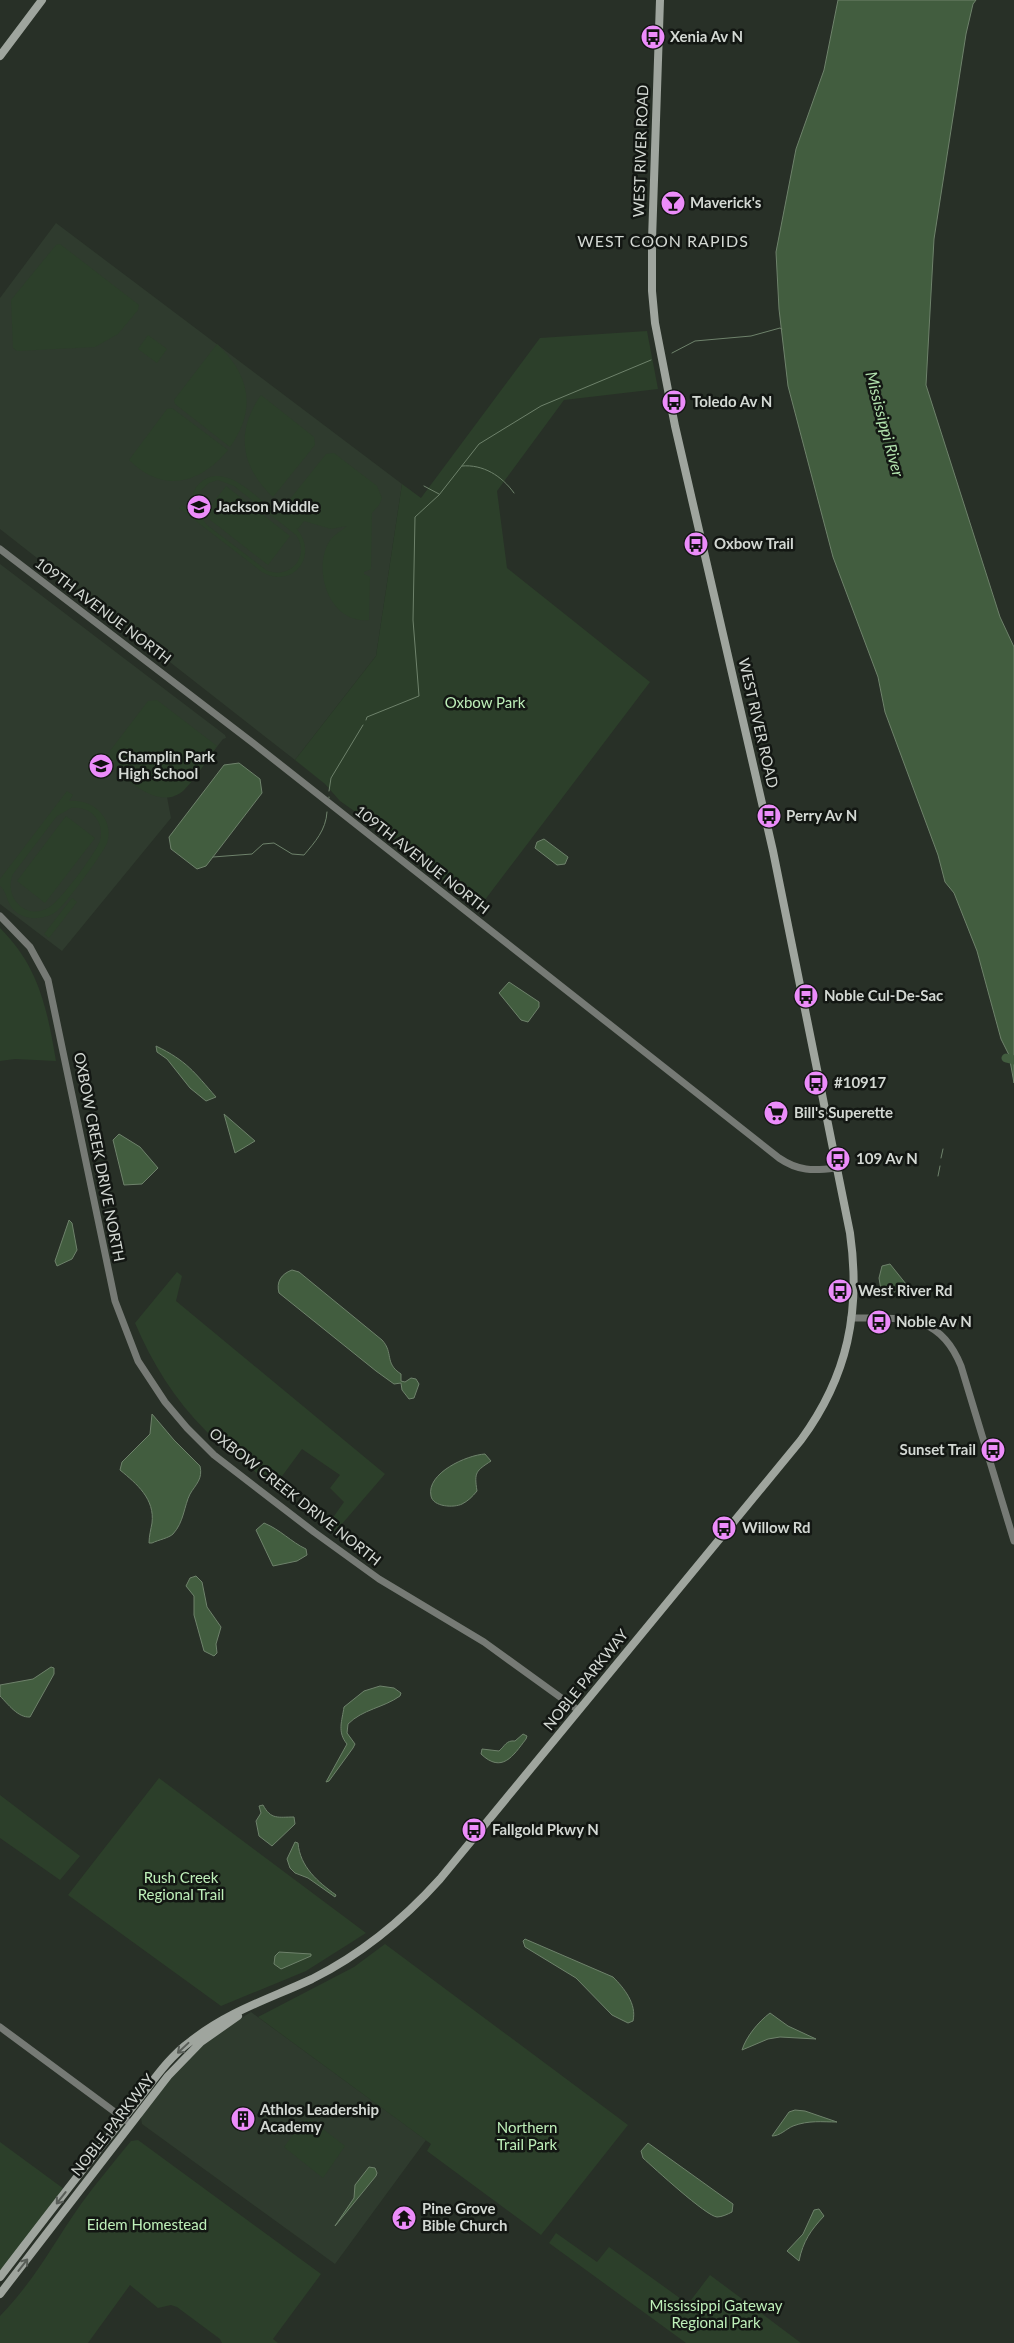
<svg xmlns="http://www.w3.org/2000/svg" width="1014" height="2343" font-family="Lato,sans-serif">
<rect width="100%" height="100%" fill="#283027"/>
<!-- built -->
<path fill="#2f3b2e" d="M56 223 402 484 376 656 295 760 0 529V298Z
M0 564 225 735 226 738 223 739 183 791 167 797 171 818 62 951 0 904Z
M251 2012 426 2140 335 2264 142 2124 141 2118 143 2111 180 2067 210 2038Z"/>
<!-- green -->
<path fill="#2c3f2a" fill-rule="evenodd" d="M60 244 139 305 138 310 118 334 95 347 17 351 13 348 11 300 56 245Z
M647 331 658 389 564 400 497 491 507 568 650 682 478 909 384 832 340 801 325 784 295 760 376 656 402 484 421 498 540 338Z
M148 335 167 349 157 363 138 349Z
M217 344C250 375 257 409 230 447L175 404 174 400Z
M261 395 314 437 315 445 273 497C241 467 235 432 261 395Z
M172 408 228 450C199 485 162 493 129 460L167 409Z
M334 453 377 486 382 498 379 505 372 513 371 569 364 572V574L370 577 369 620C330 624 312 571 329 542 333 535 341 531 347 526L331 529 304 521 298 529 296 528C320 555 293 590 262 572L179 508 182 505 193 513C191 503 191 492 199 484 225 459 258 500 278 514L326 454ZM218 480 234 486 296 535C311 556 290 581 266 570L207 525 199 514 196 504 200 491 209 483Z
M226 486 290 536 268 565 204 515Z
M157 700 217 746C207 760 197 777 184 790 158 814 123 775 103 760L148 701Z
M67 791 73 795 69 801C92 798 115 818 107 843 104 852 65 905 57 911 50 917 36 920 26 917 4 910 10 894 0 886V879ZM71 808C91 805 105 822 100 841 95 854 59 903 48 908 25 921 3 896 13 874L57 816Z
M66 816 95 838 45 903 17 881Z
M72 898 77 902 49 938 44 934Z
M0 928C39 967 47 1008 56 1061L15 1059 0 1061Z
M177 1272 182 1276 176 1301 385 1474 335 1532 327 1526 344 1502 330 1488 340 1475 302 1449 274 1487C252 1468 226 1451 206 1431 175 1400 152 1363 135 1323Z
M159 1778 366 1933 306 1971 221 2006 68 1895Z
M0 1795 80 1856 60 1880 0 1838Z
M385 1944 628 2125 541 2235 427 2151 431 2144 258 2017 354 1967Z
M310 2119 345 2146 323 2178 284 2147 304 2120Z
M138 2140 321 2274 273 2339 278 2343H222L220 2339 177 2307 171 2305 158 2308 130 2285 88 2343H0V2316C35 2280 53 2244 81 2204 97 2182 114 2162 131 2141Z
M0 2142 64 2189 0 2272Z
M556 2233 597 2262 609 2247 688 2304 710 2275 801 2343H686L549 2243Z"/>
<!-- water -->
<path fill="#425d3f" stroke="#6e826b" d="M838 0H976L973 4 966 34 934 239 926 385 1000 617 1014 647V1083L1009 1055 1001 1039 977 951 954 893 945 882 938 855 885 712 878 677 833 557 788 386 779 309 776 252 796 149 824 70Z
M239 763 260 779 262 793 206 866 197 869 171 849 169 837 224 765Z
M544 839 568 857 565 864 557 865 535 848 537 842Z
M509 982 539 1002V1007L528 1022 521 1020 499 993Z
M156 1046C187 1061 194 1072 216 1097L206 1101 190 1088 167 1059 157 1052Z
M224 1114 255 1141 235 1153Z
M119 1134 140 1147 158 1168 142 1184 124 1185 113 1140Z
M69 1220 72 1223 77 1250 72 1259 57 1266 55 1261Z
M890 1264 906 1284 895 1292 881 1290 879 1278 882 1266Z
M292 1270 299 1272 382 1340C394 1353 384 1363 401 1374V1381L405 1382 411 1378 416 1379 419 1384 414 1398 409 1399 402 1390 401 1383 394 1384 376 1371 279 1293C276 1282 281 1274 292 1270Z
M152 1414 174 1440 200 1466C203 1479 196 1484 190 1494 184 1506 184 1522 173 1534 169 1538 158 1540 152 1543H149C149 1536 151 1529 152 1523 155 1499 137 1484 120 1470L122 1462 150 1434Z
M485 1454 491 1461C476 1471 474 1472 477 1491 472 1497 468 1501 462 1504 454 1508 433 1507 431 1496 426 1473 467 1455 485 1454Z
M264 1523C281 1530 291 1542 306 1549L307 1555 297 1561 273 1566 256 1530Z
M196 1576 202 1582 207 1607 221 1627 216 1644 217 1653 214 1656 204 1651 194 1615V1596L186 1586 190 1578Z
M51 1667 54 1668V1674L30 1717C18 1718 8 1704 0 1696V1685L33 1679Z
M380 1686 394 1688 401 1693 400 1696C383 1708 363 1709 348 1724L347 1733 355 1744 353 1748 329 1781 326 1782 347 1744C337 1732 342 1721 344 1707L364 1691Z
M523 1734 527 1736 526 1739C513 1756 502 1774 481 1754L482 1749 499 1751C505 1746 506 1740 515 1741Z
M263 1805C271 1820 278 1817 294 1817L295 1824 272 1846 259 1836 256 1821 261 1813 259 1806Z
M295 1842 298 1843C300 1867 318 1882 336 1895L335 1897 308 1878 295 1873 290 1868 287 1859Z
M525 1939 613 1977C624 1988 637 2004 633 2021L628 2023 612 2015 576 1978 525 1947 523 1941Z
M279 1952 311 1954V1956L281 1969 274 1964 275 1956Z
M770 2013 788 2026 816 2039 780 2037 768 2039 742 2050C746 2037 758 2022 770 2013Z
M795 2110 805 2111 837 2122C822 2122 809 2120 793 2126 786 2129 780 2136 772 2136L789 2112Z
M648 2143 733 2204 732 2212C728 2214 722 2217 717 2217 706 2216 654 2168 643 2158L641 2151Z
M369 2167 375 2168 377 2173 376 2176 335 2226 354 2198 355 2185Z
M819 2209 824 2216C811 2230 803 2241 799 2261L787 2251 803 2234 814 2210Z"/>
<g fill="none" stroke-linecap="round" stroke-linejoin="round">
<!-- stream -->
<path stroke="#6e826b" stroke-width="1" d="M672 353 695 341 751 336 780 328 782 329
M462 466C483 464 502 476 514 493
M424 486 439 494
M366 720 367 717 419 696 413 620 415 517 439 495 479 444 541 406 651 360
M329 791 331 778 363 725
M329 798V797
M213 857 252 854 263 844 274 843 292 854 304 855C315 842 326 830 327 812
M941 1158 943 1149
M938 1176 940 1166"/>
<!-- river -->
<path stroke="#425d3f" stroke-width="9" d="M1006 1058 1014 1060"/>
<!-- tertiary -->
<path stroke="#767a75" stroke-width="7" d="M0 549 253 743 779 1158C798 1171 813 1171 835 1168
M0 916 30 947 48 980 115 1301 138 1361 165 1402 187 1428 214 1455 314 1532 379 1579 484 1642 578 1710
M851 1318C901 1319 939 1311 961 1366L1014 1541
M0 2027 131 2124"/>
<!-- secondary -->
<path stroke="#9fa59e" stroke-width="8" d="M0 56 42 0
M0 2277C43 2221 86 2164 131 2109 150 2086 166 2059 191 2041 229 2011 269 1999 312 1979 360 1955 404 1919 440 1879L801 1440C848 1376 861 1311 850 1233L773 851 675 426 655 323 652 291V240L660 0
M0 2294 168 2076 201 2042 238 2016"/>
</g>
<!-- one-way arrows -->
<defs><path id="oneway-shaft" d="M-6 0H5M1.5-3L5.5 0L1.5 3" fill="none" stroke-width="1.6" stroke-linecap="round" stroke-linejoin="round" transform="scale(1.25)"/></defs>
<g stroke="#595e58">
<use href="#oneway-shaft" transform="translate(183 2048) rotate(137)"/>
<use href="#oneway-shaft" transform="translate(61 2198) rotate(128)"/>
<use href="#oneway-shaft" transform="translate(23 2265) rotate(-52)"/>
</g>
<!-- icons -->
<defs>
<symbol id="bus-disc" viewBox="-11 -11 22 22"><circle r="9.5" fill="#ec8cfa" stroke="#131713"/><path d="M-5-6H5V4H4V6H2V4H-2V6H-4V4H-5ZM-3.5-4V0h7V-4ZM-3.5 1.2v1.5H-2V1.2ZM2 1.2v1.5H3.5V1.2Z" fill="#111"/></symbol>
<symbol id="bar-disc" viewBox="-11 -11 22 22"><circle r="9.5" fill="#ec8cfa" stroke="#131713"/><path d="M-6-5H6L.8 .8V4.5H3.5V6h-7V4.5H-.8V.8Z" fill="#111"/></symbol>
<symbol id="school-disc" viewBox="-11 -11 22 22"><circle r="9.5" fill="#ec8cfa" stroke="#131713"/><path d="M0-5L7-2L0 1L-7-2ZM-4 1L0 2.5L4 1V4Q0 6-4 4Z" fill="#111"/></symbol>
<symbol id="supermarket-disc" viewBox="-11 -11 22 22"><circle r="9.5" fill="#ec8cfa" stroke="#131713"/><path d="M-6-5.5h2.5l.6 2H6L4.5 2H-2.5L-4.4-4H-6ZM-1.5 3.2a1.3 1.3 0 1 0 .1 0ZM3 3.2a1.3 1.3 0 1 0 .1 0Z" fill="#111"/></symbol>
<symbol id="building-disc" viewBox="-11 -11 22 22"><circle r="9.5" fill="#ec8cfa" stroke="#131713"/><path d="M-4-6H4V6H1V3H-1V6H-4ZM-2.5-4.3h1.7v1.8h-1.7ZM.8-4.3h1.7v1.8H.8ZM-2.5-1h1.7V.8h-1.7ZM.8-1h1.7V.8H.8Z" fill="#111"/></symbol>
<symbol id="temple-disc" viewBox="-11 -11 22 22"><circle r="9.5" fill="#ec8cfa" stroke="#131713"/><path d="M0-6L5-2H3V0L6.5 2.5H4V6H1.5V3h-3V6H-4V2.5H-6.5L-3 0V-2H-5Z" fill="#111"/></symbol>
</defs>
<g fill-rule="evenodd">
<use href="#bus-disc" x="639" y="23" width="28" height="28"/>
<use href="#bar-disc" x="659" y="189" width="28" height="28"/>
<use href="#bus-disc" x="660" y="388" width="28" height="28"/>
<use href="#school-disc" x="185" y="493" width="28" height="28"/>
<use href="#bus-disc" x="682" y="530" width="28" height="28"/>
<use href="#school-disc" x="87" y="752" width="28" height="28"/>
<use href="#bus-disc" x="755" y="802" width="28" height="28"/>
<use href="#bus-disc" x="792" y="982" width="28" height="28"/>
<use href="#bus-disc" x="802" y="1069" width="28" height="28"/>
<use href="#supermarket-disc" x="762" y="1099" width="28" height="28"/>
<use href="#bus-disc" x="824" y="1145" width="28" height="28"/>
<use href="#bus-disc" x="826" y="1277" width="28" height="28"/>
<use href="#bus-disc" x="865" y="1308" width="28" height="28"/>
<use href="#bus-disc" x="979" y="1436" width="28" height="28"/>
<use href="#bus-disc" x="710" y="1514" width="28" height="28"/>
<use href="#bus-disc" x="460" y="1816" width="28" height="28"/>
<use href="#building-disc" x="229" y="2105" width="28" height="28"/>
<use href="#temple-disc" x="390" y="2204" width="28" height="28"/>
</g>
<g text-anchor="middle" stroke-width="5" stroke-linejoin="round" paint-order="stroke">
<!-- poi labels -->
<g font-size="15" font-weight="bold" fill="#d3d8d3" stroke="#131713" text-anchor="start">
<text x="670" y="42">Xenia Av N</text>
<text x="690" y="208">Maverick's</text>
<text x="692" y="407">Toledo Av N</text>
<text x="216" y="512">Jackson Middle</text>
<text x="714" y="549">Oxbow Trail</text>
<text x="118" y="762">Champlin Park<tspan x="118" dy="17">High School</tspan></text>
<text x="786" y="821">Perry Av N</text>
<text x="824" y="1001">Noble Cul-De-Sac</text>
<text x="834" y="1088">#10917</text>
<text x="794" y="1118">Bill's Superette</text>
<text x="856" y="1164">109 Av N</text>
<text x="858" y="1296">West River Rd</text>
<text x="896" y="1327">Noble Av N</text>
<text x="976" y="1455" text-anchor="end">Sunset Trail</text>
<text x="742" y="1533">Willow Rd</text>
<text x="492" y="1835">Fallgold Pkwy N</text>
<text x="260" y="2115">Athlos Leadership<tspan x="260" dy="17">Academy</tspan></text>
<text x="422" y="2214">Pine Grove<tspan x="422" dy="17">Bible Church</tspan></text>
</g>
<!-- street labels -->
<g font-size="15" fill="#d3d8d3" stroke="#131713">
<text transform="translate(641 151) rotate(-88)" y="5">WEST RIVER ROAD</text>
<text transform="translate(103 611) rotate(37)" y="5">109TH AVENUE NORTH</text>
<text transform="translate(758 723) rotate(77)" y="5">WEST RIVER ROAD</text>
<text transform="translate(422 860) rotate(38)" y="5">109TH AVENUE NORTH</text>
<text transform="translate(99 1157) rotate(79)" y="5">OXBOW CREEK DRIVE NORTH</text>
<text transform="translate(295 1497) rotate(38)" y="5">OXBOW CREEK DRIVE NORTH</text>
<text transform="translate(586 1680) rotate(-51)" y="5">NOBLE PARKWAY</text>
<text transform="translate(113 2125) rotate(-52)" y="5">NOBLE PARKWAY</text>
</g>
<!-- park labels -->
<g font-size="15" fill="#beefb9" stroke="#131713">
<text x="485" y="708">Oxbow Park</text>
<text x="181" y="1883">Rush Creek<tspan x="181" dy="17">Regional Trail</tspan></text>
<text x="527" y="2133">Northern<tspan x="527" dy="17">Trail Park</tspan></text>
<text x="147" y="2230">Eidem Homestead</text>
<text x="716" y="2311">Mississippi Gateway<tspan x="716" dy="17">Regional Park</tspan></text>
</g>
<!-- neighbourhood labels -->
<g font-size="16" letter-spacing="1" fill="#d3d8d3" stroke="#131713">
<text x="663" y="247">WEST COON RAPIDS</text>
</g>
<!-- water labels -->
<g font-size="16" font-style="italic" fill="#b2e3ae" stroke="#131713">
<text transform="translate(885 424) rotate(75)" y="6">Mississippi River</text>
</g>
</g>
</svg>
